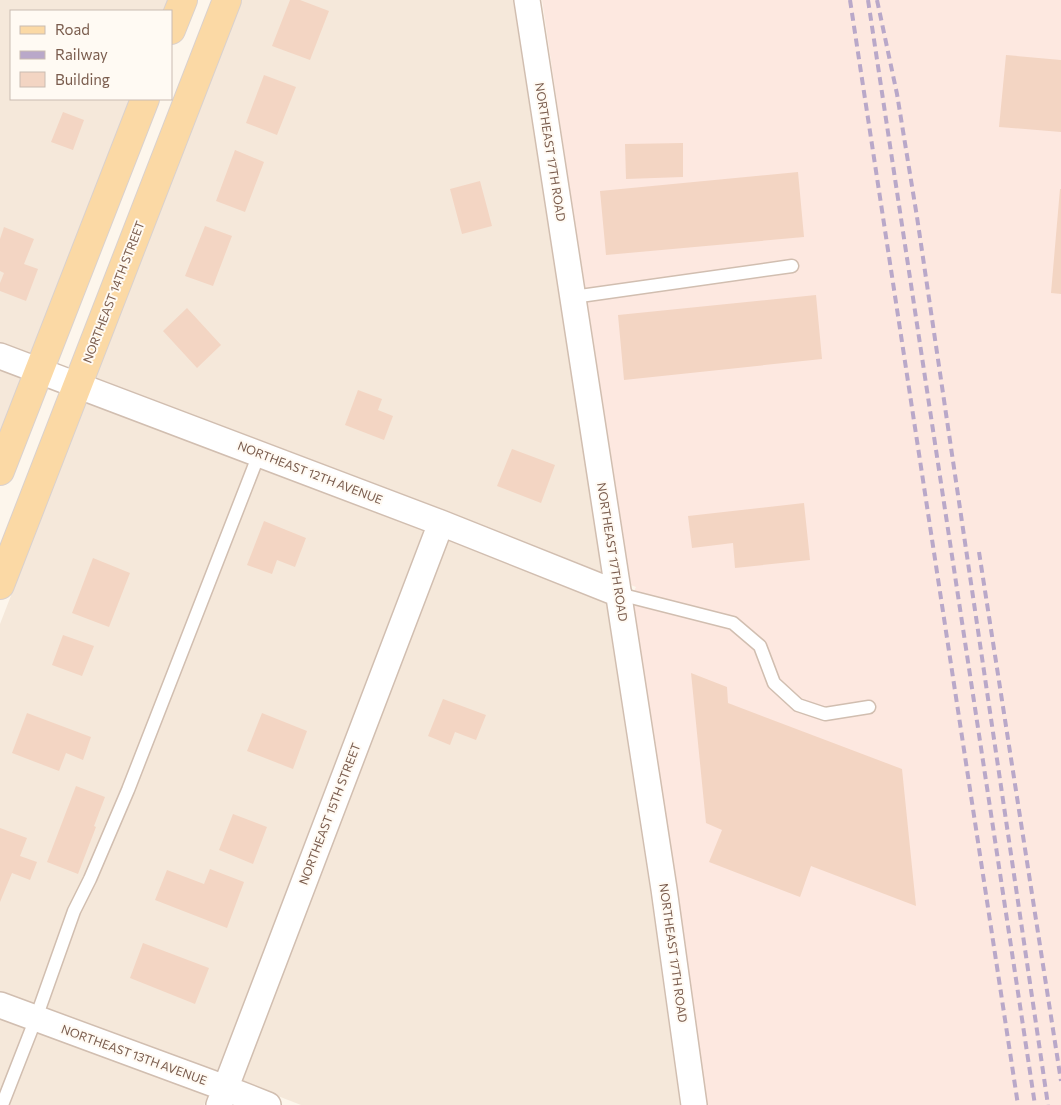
<svg xmlns="http://www.w3.org/2000/svg" width="1061" height="1105" font-family="Commissioner,sans-serif">
<rect width="100%" height="100%" fill="#fdf6ec"/>
<!-- residential -->
<path fill="#f5e8da" d="M0 0H169L164 11H11V99H130L31 355 0 343Z
M242 0H513L602 574 95 379Z
M0 369 22 377 0 434Z
M86 402 424 529 217 1072 0 992V624Z
M449 539 606 602 650 890 680 1105H301L242 1082Z
M0 1018 208 1095 204 1105H0Z"/>
<!-- commercial -->
<path fill="#fde8e0" d="M542 0H1061V1105H707L677 889 632 596 636 587 631 585 568 177Z"/>
<!-- building -->
<path fill="#f3d5c3" d="M290 0H300L329 11 310 60 272 46Z
M1006 55 1061 60V132L999 127Z
M264 75 296 87 277 135 246 123Z
M63 112 84 120 73 150 51 142Z
M683 143V177L626 179 625 144Z
M235 150 264 162 245 212 216 201Z
M798 172 804 237 606 255 600 191Z
M480 181 492 226 462 234 450 189Z
M1060 189H1061V294L1051 293Z
M205 226 232 236 213 286 185 276Z
M4 227 34 239 24 264 38 269 26 301 0 291V283L4 273 0 271V239Z
M816 295 822 359 624 380 618 315Z
M187 308 221 345 197 368 163 331Z
M358 390 382 399 378 410 393 416 384 440 345 425Z
M512 449 555 465 541 503 497 486Z
M804 503 810 560 735 568 733 543 692 548 688 516Z
M264 521 306 538 295 567 277 560 272 574 247 565Z
M93 558 130 573 109 627 72 613Z
M63 635 94 646 82 676 52 665Z
M691 673 727 687 728 703 902 769 916 906 811 866 800 897 709 862 722 830 706 823Z
M443 699 486 715 476 740 455 732 450 745 428 736Z
M27 713 91 737 83 760 66 753 59 771 12 753Z
M262 713 307 731 293 769 247 751Z
M76 786 105 797 94 826 96 827 78 874 47 862Z
M233 814 267 827 253 864 219 850Z
M0 828 27 838 20 856 37 862 30 880 12 873 0 902Z
M210 869 244 882 227 928 155 900 167 870 204 884Z
M143 943 209 968 195 1004 130 978Z"/>
<g fill="none" stroke-linecap="round" stroke-linejoin="round">
<defs>
<path id="lane" d="M573 297 792 266
M619 594 733 623 760 646 774 683 798 705 825 714 869 707
M2 1105 36 1018 74 911 90 879 128 790 259 454"/>
<path id="street" d="M527 0 664 889 694 1105
M0 356 441 523 619 594
M0 1005 225 1088 268 1105
M219 1105 441 523"/>
<path id="primary" d="M171 30 183 0
M0 471 145 99
M0 585 227 0"/>
</defs>
<!-- lane casing -->
<use href="#lane" stroke="#d1beb0" stroke-width="15"/>
<!-- street casing -->
<use href="#street" stroke="#d1beb0" stroke-width="28"/>
<!-- primary casing -->
<use href="#primary" stroke="#dad1cd" stroke-width="30"/>
<!-- lane -->
<use href="#lane" stroke="#fff" stroke-width="12"/>
<!-- street -->
<use href="#street" stroke="#fff" stroke-width="25"/>
<!-- primary -->
<use href="#primary" stroke="#fbd9a5" stroke-width="28"/>
<!-- rail -->
<path stroke="#b9a8c9" stroke-width="4" stroke-dasharray="8 5" stroke-linecap="butt" d="M850 0 1018 1105
M868 0 1035 1105
M877 0 897 94 917 217 1048 1105
M979 552 1061 1081"/>
</g>
<g text-anchor="middle" stroke-width="4" stroke-linejoin="round" paint-order="stroke">
<!-- street labels -->
<g font-size="12" fill="#7a5c4d" stroke="#fffaf3">
<text transform="translate(550 152) rotate(81)" y="4">NORTHEAST 17TH ROAD</text>
<text transform="translate(114 292) rotate(-69)" y="4">NORTHEAST 14TH STREET</text>
<text transform="translate(310 473) rotate(21)" y="4">NORTHEAST 12TH AVENUE</text>
<text transform="translate(612 552) rotate(81)" y="4">NORTHEAST 17TH ROAD</text>
<text transform="translate(330 814) rotate(-69)" y="4">NORTHEAST 15TH STREET</text>
<text transform="translate(673 953) rotate(82)" y="4">NORTHEAST 17TH ROAD</text>
<text transform="translate(134 1055) rotate(20)" y="4">NORTHEAST 13TH AVENUE</text>
</g>
</g>
<!-- legend -->
<rect x="10" y="10" width="162" height="90" fill="#fffaf3" stroke="#cabbb1"/>
<rect x="20" y="26" width="25" height="8" fill="#fbd9a5" stroke="#cabbb1"/>
<text x="55" y="35" font-size="15" fill="#7a5c4d">Road</text>
<rect x="20" y="51" width="25" height="8" fill="#b9a8c9" stroke="#cabbb1"/>
<text x="55" y="60" font-size="15" fill="#7a5c4d">Railway</text>
<rect x="20" y="72" width="25" height="15" fill="#f3d5c3" stroke="#cabbb1"/>
<text x="55" y="85" font-size="15" fill="#7a5c4d">Building</text>
</svg>
